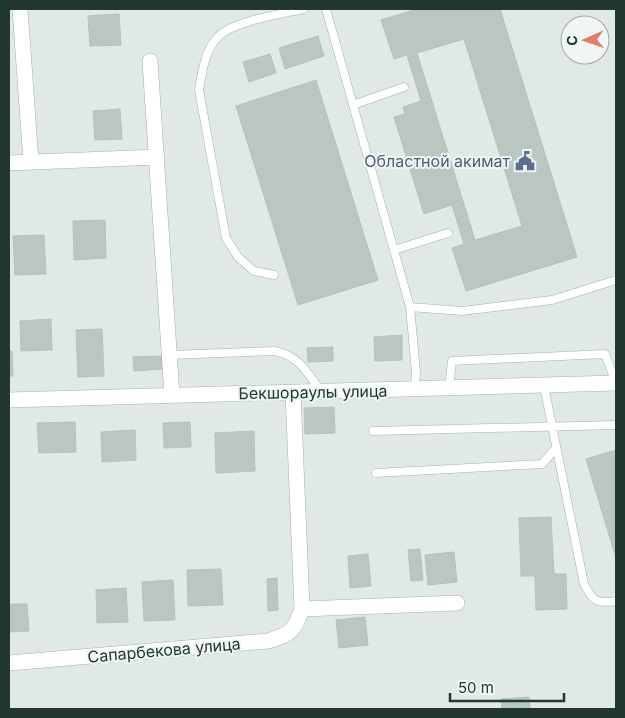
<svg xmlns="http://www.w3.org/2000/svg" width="625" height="718" font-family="Inter,sans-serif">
<rect width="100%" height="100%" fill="#e0e9e5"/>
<!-- building -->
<path fill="#b9c6c1" stroke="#b4c2bb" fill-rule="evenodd" d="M417 9H500L577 257 466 291 452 248 464 244 452 205 424 214 394 117 405 114 403 107 421 101 407 55 394 59 381 20ZM464 39 522 226 475 240 417 53Z
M119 14 121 45 90 46 88 16Z
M318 36 324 56 285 69 279 48Z
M270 54 276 73 249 82 243 62Z
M316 80 378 280 298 305 236 106Z
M120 109 122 139 95 140 93 111Z
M105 220 106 258 74 260 73 221Z
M44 235 46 274 15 275 13 236Z
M51 319 52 350 21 351 20 321Z
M102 329 104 376 78 377 76 330Z
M402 335V360L375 361 374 337Z
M333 347V361L308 362 307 348Z
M9 351H12L13 376H9Z
M162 356V369L134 371 133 357Z
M334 407 335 433 305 434 304 408Z
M75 422 76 452 39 453 37 423Z
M190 422 191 447 164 448 163 423Z
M135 430 136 460 102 462 101 432Z
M254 431 255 471 216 473 215 433Z
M616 450V558L586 459Z
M551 517 554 574H566L567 609 536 610 535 576H521L519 518Z
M420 549 423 580 411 581 408 550Z
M454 552 457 582 428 585 425 555Z
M368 554 371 586 350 588 348 556Z
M221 569 223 605 188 606 187 570Z
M277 578 278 610 268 611 267 579Z
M173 580 175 620 144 621 142 582Z
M126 588 128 622 97 623 96 590Z
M9 604H27L29 631 9 632Z
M365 617 368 645 339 648 336 620Z
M529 697 530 709H502L501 699Z"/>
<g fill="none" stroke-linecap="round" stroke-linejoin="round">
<defs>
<path id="service" d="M326 9 410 307 416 372 415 389
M353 105 404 87
M394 250 448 233
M274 275 254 271 238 257 226 238 199 90C202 72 205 49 219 36 234 21 281 14 303 9
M410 307 462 311 552 300 616 280
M169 355 275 351C298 355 309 374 321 392
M544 386 584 584C593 601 596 604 616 601
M449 388 452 361 605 354 616 383
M373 431 616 425
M376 473 542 464 556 448"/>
<path id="minor" d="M20 9 31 162
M150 61 172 396
M9 163 157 157
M9 400 616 383
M302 609 457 603
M9 663 268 641C292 633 293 633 302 609L293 393"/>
</defs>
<!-- service casing -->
<use href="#service" stroke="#a4b0ab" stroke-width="9"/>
<!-- minor casing -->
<use href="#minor" stroke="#a4b0ab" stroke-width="16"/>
<!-- service -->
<use href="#service" stroke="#fff" stroke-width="8"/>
<!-- minor -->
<use href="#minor" stroke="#fff" stroke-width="15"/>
</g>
<!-- icons -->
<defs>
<symbol id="civic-bare" viewBox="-9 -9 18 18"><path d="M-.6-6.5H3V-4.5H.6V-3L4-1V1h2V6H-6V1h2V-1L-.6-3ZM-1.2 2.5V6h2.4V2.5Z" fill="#5c6f8a" stroke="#f0f6f3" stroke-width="2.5" paint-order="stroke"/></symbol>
</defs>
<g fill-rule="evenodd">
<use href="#civic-bare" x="511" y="147" width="28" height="28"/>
</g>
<g text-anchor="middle" stroke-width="4" stroke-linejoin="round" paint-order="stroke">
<!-- service labels -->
<g font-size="16" fill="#4e5e75" stroke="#f0f6f3" text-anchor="end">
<text x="510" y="167">Областной акимат</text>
</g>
<!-- street labels -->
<g font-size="16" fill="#233731" stroke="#f0f6f3">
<text transform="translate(313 392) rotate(-1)" y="6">Бекшораулы улица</text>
<text transform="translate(164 650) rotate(-5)" y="6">Сапарбекова улица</text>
</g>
</g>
<!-- border -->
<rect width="625" height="718" fill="none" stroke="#233731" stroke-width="20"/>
<!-- north arrow -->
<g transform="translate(585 40) rotate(268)"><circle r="24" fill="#f0f6f3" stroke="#9eaaa5"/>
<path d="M0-4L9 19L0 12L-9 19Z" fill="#e18067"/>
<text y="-8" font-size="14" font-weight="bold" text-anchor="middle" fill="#233731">С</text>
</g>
<!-- scale -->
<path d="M450 693v8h114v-8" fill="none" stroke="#233731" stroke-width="2.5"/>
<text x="458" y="693" font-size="15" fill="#233731" stroke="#f0f6f3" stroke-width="4" paint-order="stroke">50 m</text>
</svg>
